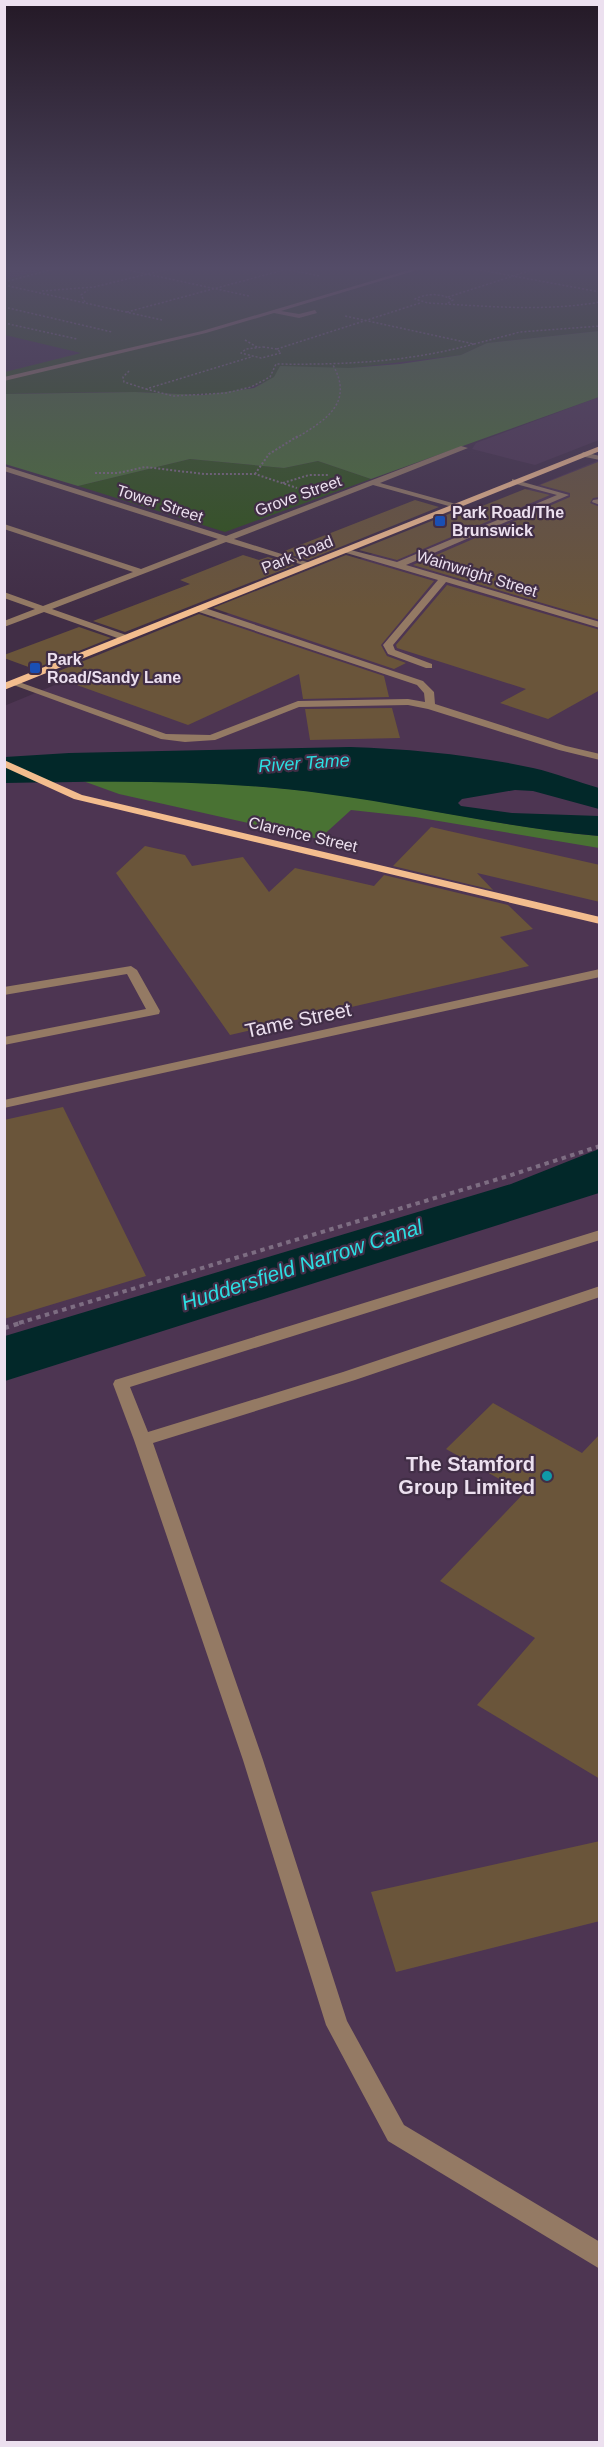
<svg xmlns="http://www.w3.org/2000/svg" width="604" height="2447" font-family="Helvetica,sans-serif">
<rect width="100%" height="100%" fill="#412e46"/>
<!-- built -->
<path fill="#4d3552" d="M5 267H54L5 280Z
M599 397V440L535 465 472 449 476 443Z
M599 460V2442H5L4 706Z"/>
<!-- green -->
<path fill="#2f5419" d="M54 267H599V331L487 343 461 355 275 377C227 402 185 393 134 392 91 392 48 393 5 394V372L81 353 5 335 4 280Z
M190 459 284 468 318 461 371 479 225 532 78 486Z"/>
<!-- forest -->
<path fill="#497233" d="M599 331V397L371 479 318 461 284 468 190 459 78 486 5 464V394L135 392 203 395 254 388 274 377 280 366 349 368 400 364 461 355 487 343Z
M83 781C164 780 244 783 324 793 416 805 507 828 599 836V848L415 817 351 810 319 839 119 794Z"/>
<!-- water -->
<path fill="#022829" d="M350 747C411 749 473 755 533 768 556 773 577 782 599 788V809L533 791 515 790 462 799 458 803 461 806 512 813 599 816V836C507 828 417 806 326 794 219 779 112 781 5 783V757L69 753Z
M599 1149V1193L5 1381V1336L511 1184Z"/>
<!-- building -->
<path fill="#6a553a" d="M598 462H600V497L593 498 590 503 600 507V620L413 565 570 497V493L540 485Z
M525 489 550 495 397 560 359 550 454 512 462 514Z
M415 500 439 507 308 560 282 552Z
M243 555 259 560 268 557 295 565 125 632 93 621 190 584 180 580Z
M346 555 434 581 381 645 387 656 406 663 394 669 213 608Z
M447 585 600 630V690L548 719 500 703 526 689 397 648 396 645Z
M199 614 384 676 389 697 303 699 299 674 188 725 49 675Z
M79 627 111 638 34 669 4 658V655Z
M392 708 400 738 310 740 305 709Z
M431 827 600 865V902L477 873 493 890 393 866Z
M145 846 185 855 192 866 243 857 269 892 295 868 374 886 384 875 508 905 533 929 500 937 529 966 230 1035 116 873Z
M63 1107 146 1276 4 1319V1120Z
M493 1403 582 1453 600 1434V1779L477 1705 535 1638 440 1581 524 1493 446 1449Z
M600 1841V1921L396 1972 371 1892Z"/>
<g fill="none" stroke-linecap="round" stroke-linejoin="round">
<!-- path-far3 -->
<path stroke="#7d6d82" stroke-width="1.5" stroke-dasharray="2 2" stroke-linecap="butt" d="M114 267 249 296
M274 267 320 276
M464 267 600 292
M4 282 62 267
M4 285 162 320
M42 291 94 287 177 267
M448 297 541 267
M85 302 81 295 88 290
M448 303 453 300C440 293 428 293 415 299L428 303C486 306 543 312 600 302
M4 307 112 332
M127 312 295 267
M4 323 77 339
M245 340 257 347
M474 344 520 332 600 326
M263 347 277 349 281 353 261 358 241 353 246 349Z
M277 349 420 303
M129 371 123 377 124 382 146 389 251 357
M146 389 173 396 226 393 251 387 270 377 276 364C343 365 409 362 474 344L345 316
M296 438C326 420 354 403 333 365"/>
<!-- path-far2 -->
<path stroke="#7d6d82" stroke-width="2" stroke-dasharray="2 2" stroke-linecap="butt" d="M95 473H118L145 467 204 474H255L297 488
M255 474 269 454 298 436
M283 483 309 475H329"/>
<!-- path-far1 -->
<path stroke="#7d6d82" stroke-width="4" stroke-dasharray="4.5 4.5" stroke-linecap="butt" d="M19 1323 505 1177 600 1146"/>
<!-- path -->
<path stroke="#7d6d82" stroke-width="4.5" stroke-dasharray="5 5" stroke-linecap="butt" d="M4 1328 24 1322"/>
<!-- minor -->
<path fill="#947a64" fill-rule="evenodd" d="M419 267H427L281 311 299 314 315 310 317 313 299 318 274 313 206 333 4 381V377L202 331Z
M461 446 468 448 380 483 456 504V508L373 485 234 539 310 563V567L226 542 52 609 129 636V640H123L44 612 4 627V621L35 609 4 598V592L43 606 133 572 4 529V524L141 569 218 539 4 471V466L226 536Z
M583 452 600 456V460L580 456Z
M512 479 569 495 406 565 600 622V628L446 582 393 645 395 650 432 664V668H426L388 654 383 645 438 580 343 552V548L397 562 557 495 512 483Z
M600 499V505L592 502 593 500Z
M199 606 423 681 434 692 435 704 566 746 600 754V760L559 750 428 709 408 705 299 707 215 740 185 742 161 739 8 683 16 681 166 734 210 735 298 701 408 699 425 702 424 693 417 685 196 611V607Z
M131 966 137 970 160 1011 159 1014 4 1045V1037L146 1009 127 974 4 995V987Z
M600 969V977L4 1108V1100Z
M600 1230V1240L130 1387 148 1432 343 1372 600 1286V1297L355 1380 153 1443 263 1760 347 2021 404 2125 600 2242V2269L388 2141 326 2025 243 1760 134 1440 113 1384 115 1380Z"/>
<!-- major -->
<path fill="#f3bd8e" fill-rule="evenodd" d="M600 446V451L4 690V683Z
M4 760 82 795 600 917V924L74 799 4 767Z"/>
</g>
<!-- sky -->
<linearGradient id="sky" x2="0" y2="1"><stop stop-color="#241926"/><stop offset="0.44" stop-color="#544c68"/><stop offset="1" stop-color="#544c68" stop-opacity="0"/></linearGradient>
<rect width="604" height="609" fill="url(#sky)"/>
<!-- markers -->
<g fill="#1a4fb4" stroke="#412e46" stroke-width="2">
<rect x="434" y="515" width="12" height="12" rx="3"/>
<rect x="29" y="662" width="12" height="12" rx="3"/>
</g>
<circle fill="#0f9aa8" stroke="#412e46" stroke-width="2" cx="547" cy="1476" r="6"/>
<g text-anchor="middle" stroke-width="4.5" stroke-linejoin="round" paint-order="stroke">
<!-- far-street labels -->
<g font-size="16" fill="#ece0ef" stroke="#412e46">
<text transform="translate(298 495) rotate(-20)" y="6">Grove Street</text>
<text transform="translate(160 503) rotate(18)" y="6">Tower Street</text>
<text transform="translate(297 554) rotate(-22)" y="6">Park Road</text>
<text transform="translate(477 573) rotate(17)" y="6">Wainwright Street</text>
<text transform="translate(303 834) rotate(13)" y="6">Clarence Street</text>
</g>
<!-- far-poi labels -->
<g font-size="16" font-weight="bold" fill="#ece0ef" stroke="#412e46" text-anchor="start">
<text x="452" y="518">Park Road/The<tspan x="452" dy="18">Brunswick</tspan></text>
<text x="47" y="665">Park<tspan x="47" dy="18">Road/Sandy Lane</tspan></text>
</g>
<!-- far-water labels -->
<g font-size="18" font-style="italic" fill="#2cdee2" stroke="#412e46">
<text transform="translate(304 763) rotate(-4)" y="6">River Tame</text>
</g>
<!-- street labels -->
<g font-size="20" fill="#ece0ef" stroke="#412e46">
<text transform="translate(298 1020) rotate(-12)" y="7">Tame Street</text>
</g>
<!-- poi labels -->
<g font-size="20" font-weight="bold" fill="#ece0ef" stroke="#412e46" text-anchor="end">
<text x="535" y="1471">The Stamford<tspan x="535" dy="23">Group Limited</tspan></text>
</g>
<!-- water labels -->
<g font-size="21" font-style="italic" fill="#2cdee2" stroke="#412e46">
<text transform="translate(302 1265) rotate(-18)" y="7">Huddersfield Narrow Canal</text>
</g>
</g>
<!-- border -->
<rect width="604" height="2447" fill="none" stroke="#ece0ef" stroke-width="12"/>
</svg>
